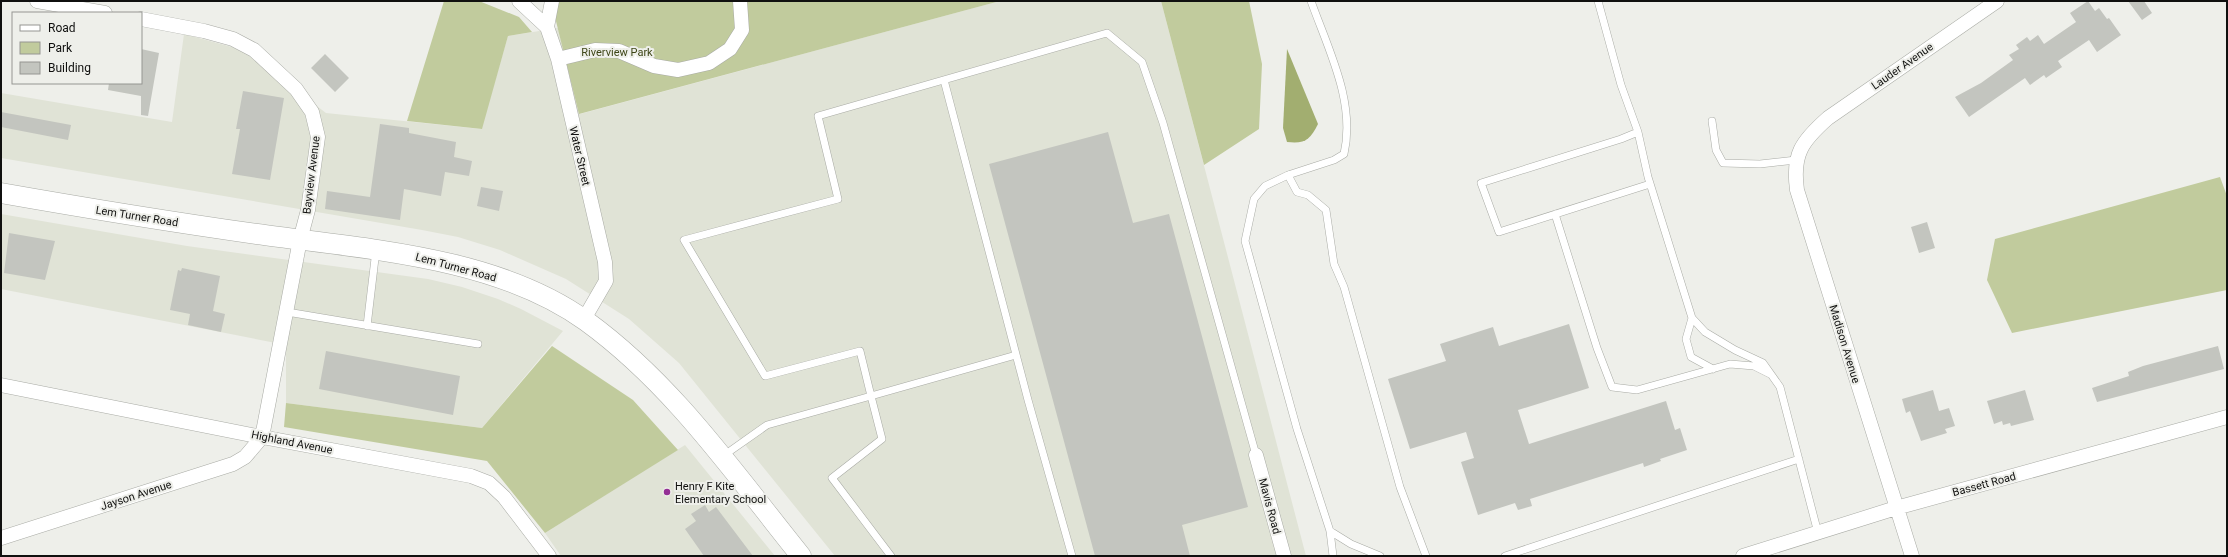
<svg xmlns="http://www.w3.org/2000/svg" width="2228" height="557" font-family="Roboto,sans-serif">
<rect width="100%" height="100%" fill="#eeefea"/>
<!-- built -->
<path fill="#e0e3d6" d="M1000 1H1161L1306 556H835L679 363 629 319 566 279 500 250 458 237 422 230 1 158V93L172 122 184 34 243 50 326 113 481 129 508 36 558 28 580 114Z
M1 214 187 246 428 279 462 287 498 299 521 309 563 331 482 428 286 403V345L1 289Z
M685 445 775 556H561L545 533Z"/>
<!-- green -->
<path fill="#c1cb9d" d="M444 1H479L519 17 532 32 508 36 482 129 407 121Z
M551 1H1000L579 114Z
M1161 1H1249L1262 64 1259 129 1204 165Z
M2220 177 2227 196V290L2012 333 1987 280 1995 239Z
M552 346 633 400 678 450 545 533 487 461 284 427 286 403 482 428Z"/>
<!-- water -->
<path fill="#a2ae70" d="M1287 49 1318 124C1310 140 1305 144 1287 142L1283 128Z"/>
<!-- building -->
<path fill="#c3c5bf" d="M2088 1 2095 11 2099 8 2107 19 2109 18 2121 35 2097 52 2089 40 2058 61 2062 67 2046 78 2044 75 2030 85 2025 78 1969 117 1955 97 1981 83 2013 60 2009 55 2019 49 2016 45 2027 37 2030 41 2038 35 2044 44 2076 22 2070 13Z
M2128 1H2144L2152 13 2142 20Z
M141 49 159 53 148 116 141 115V96L108 90 109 83H141Z
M325 54 349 78 335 92 311 68Z
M243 91 284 98 270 180 232 174 240 129H236Z
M1 112 71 125 68 140 1 127Z
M380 124 409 128V133L456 142 454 157 472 161 469 176 445 172 441 196 404 189 400 220 325 209 327 191 370 197Z
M1108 132 1133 223 1169 214 1248 507 1182 525 1190 556H1095L989 164Z
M481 187 503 191 499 211 477 206Z
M1927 222 1935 248 1919 253 1911 227Z
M9 233 55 241 45 280 4 273Z
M182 268 220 276 213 311 225 314 221 332 188 325 190 314 170 310 178 270 181 271Z
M1569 324 1589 388 1518 410 1529 444 1666 401 1675 430 1680 428 1687 450 1660 459 1661 461 1644 467 1643 463 1530 499 1532 506 1518 510 1515 503 1478 515 1461 462 1474 458 1466 432 1410 449 1388 379 1446 361 1440 344 1493 327 1499 346Z
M2218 346 2224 369 2097 402 2092 388 2129 376 2128 372 2143 366Z
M326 351 460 376 453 415 319 389Z
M1933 390 1939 411 1949 408 1955 426 1945 429 1947 433 1921 441 1910 411 1906 413 1902 399Z
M2025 390 2034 420 2011 426 2010 423 2003 425 2002 421 1994 424 1987 401Z
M705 505 709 512 716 507 753 556H704L685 529 696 521 691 514Z"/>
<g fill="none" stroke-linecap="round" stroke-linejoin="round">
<defs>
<path id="service" d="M1311 1C1328 49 1356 102 1344 154L1334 160 1288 175 1265 186 1254 199 1245 241 1297 429 1330 531 1333 556
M1598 1 1621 85 1638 132 1648 177 1692 318 1705 332 1735 350 1763 363 1780 387 1818 533
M944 80 1028 400 1072 556
M1712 121 1716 150 1723 163 1760 164 1796 160
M1638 132 1621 139 1481 183 1499 232 1650 184
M1288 175 1297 192 1308 195 1326 210 1334 264 1344 287 1400 487 1426 556
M1555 214 1597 348 1612 387 1637 390 1730 364 1754 366 1770 374
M287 312 478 344
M1692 318 1686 339 1691 357 1713 369
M367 326 376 250
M1016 355 871 396 860 351 765 376 684 240 838 199 818 116 1107 33 1142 62 1163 123 1256 455
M723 456 767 425 871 396 882 439 832 478 891 556
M1330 531 1351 544 1380 556
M1505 556 1799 459"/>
<path id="minor" d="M37 1 105 13
M519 1 547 27 558 59 605 262 606 281 584 319
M547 27 552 1
M558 59 595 50 619 51 654 66 678 70 709 63 730 49 742 30 740 1
M1 385 262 437 471 476 489 483 504 497 549 556
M1256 455 1284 556
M1 538 233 464 245 457 262 437 300 240 308 210 318 137 312 112 296 89 254 50 233 39 204 31 141 19
M1743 556 1896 508 2227 417
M1912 556 1797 190C1792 154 1802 141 1828 118L1997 1"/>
<path id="secondary" d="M1 193C86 208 172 222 257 234 364 249 496 256 586 321 673 384 734 473 801 556"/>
</defs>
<!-- service casing -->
<use href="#service" stroke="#a9aba5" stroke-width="8"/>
<!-- minor casing -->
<use href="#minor" stroke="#a9aba5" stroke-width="15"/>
<!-- secondary casing -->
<use href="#secondary" stroke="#a9aba5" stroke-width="21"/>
<!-- service -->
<use href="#service" stroke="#fff" stroke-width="7"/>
<!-- minor -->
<use href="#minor" stroke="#fff" stroke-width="14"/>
<!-- secondary -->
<use href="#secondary" stroke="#fff" stroke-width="20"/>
</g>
<!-- markers -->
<circle fill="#942f95" stroke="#eeefea" stroke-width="1.5" cx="667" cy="492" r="4"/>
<g text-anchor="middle" stroke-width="4" stroke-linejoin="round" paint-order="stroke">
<!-- park labels -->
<g font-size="11" fill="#3e4617" stroke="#eeefea">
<text x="617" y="56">Riverview Park</text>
</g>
<!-- street labels -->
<g font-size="11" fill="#10100f" stroke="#eeefea">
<text transform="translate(1902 66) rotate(-35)" y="4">Lauder Avenue</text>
<text transform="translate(580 156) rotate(77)" y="4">Water Street</text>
<text transform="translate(311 175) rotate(-83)" y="4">Bayview Avenue</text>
<text transform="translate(137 216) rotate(9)" y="4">Lem Turner Road</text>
<text transform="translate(456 267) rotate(15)" y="4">Lem Turner Road</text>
<text transform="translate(1845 344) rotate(73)" y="4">Madison Avenue</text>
<text transform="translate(292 442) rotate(11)" y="4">Highland Avenue</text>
<text transform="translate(1984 484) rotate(-15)" y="4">Bassett Road</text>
<text transform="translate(136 495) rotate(-18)" y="4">Jayson Avenue</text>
<text transform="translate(1270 506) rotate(75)" y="4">Mavis Road</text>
</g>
<!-- poi labels -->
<g font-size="11" fill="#10100f" stroke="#eeefea" text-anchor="start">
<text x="675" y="490">Henry F Kite<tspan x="675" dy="13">Elementary School</tspan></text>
</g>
</g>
<!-- border -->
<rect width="2228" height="557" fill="none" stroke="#10100f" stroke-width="4"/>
<!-- legend -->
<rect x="12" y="12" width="130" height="72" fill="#eeefea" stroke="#959692"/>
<rect x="20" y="25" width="20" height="6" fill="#ffffff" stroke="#959692"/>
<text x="48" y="32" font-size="12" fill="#10100f">Road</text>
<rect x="20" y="42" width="20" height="12" fill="#c1cb9d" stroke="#959692"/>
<text x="48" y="52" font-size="12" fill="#10100f">Park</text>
<rect x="20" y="62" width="20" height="12" fill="#c3c5bf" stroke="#959692"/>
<text x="48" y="72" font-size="12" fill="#10100f">Building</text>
</svg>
